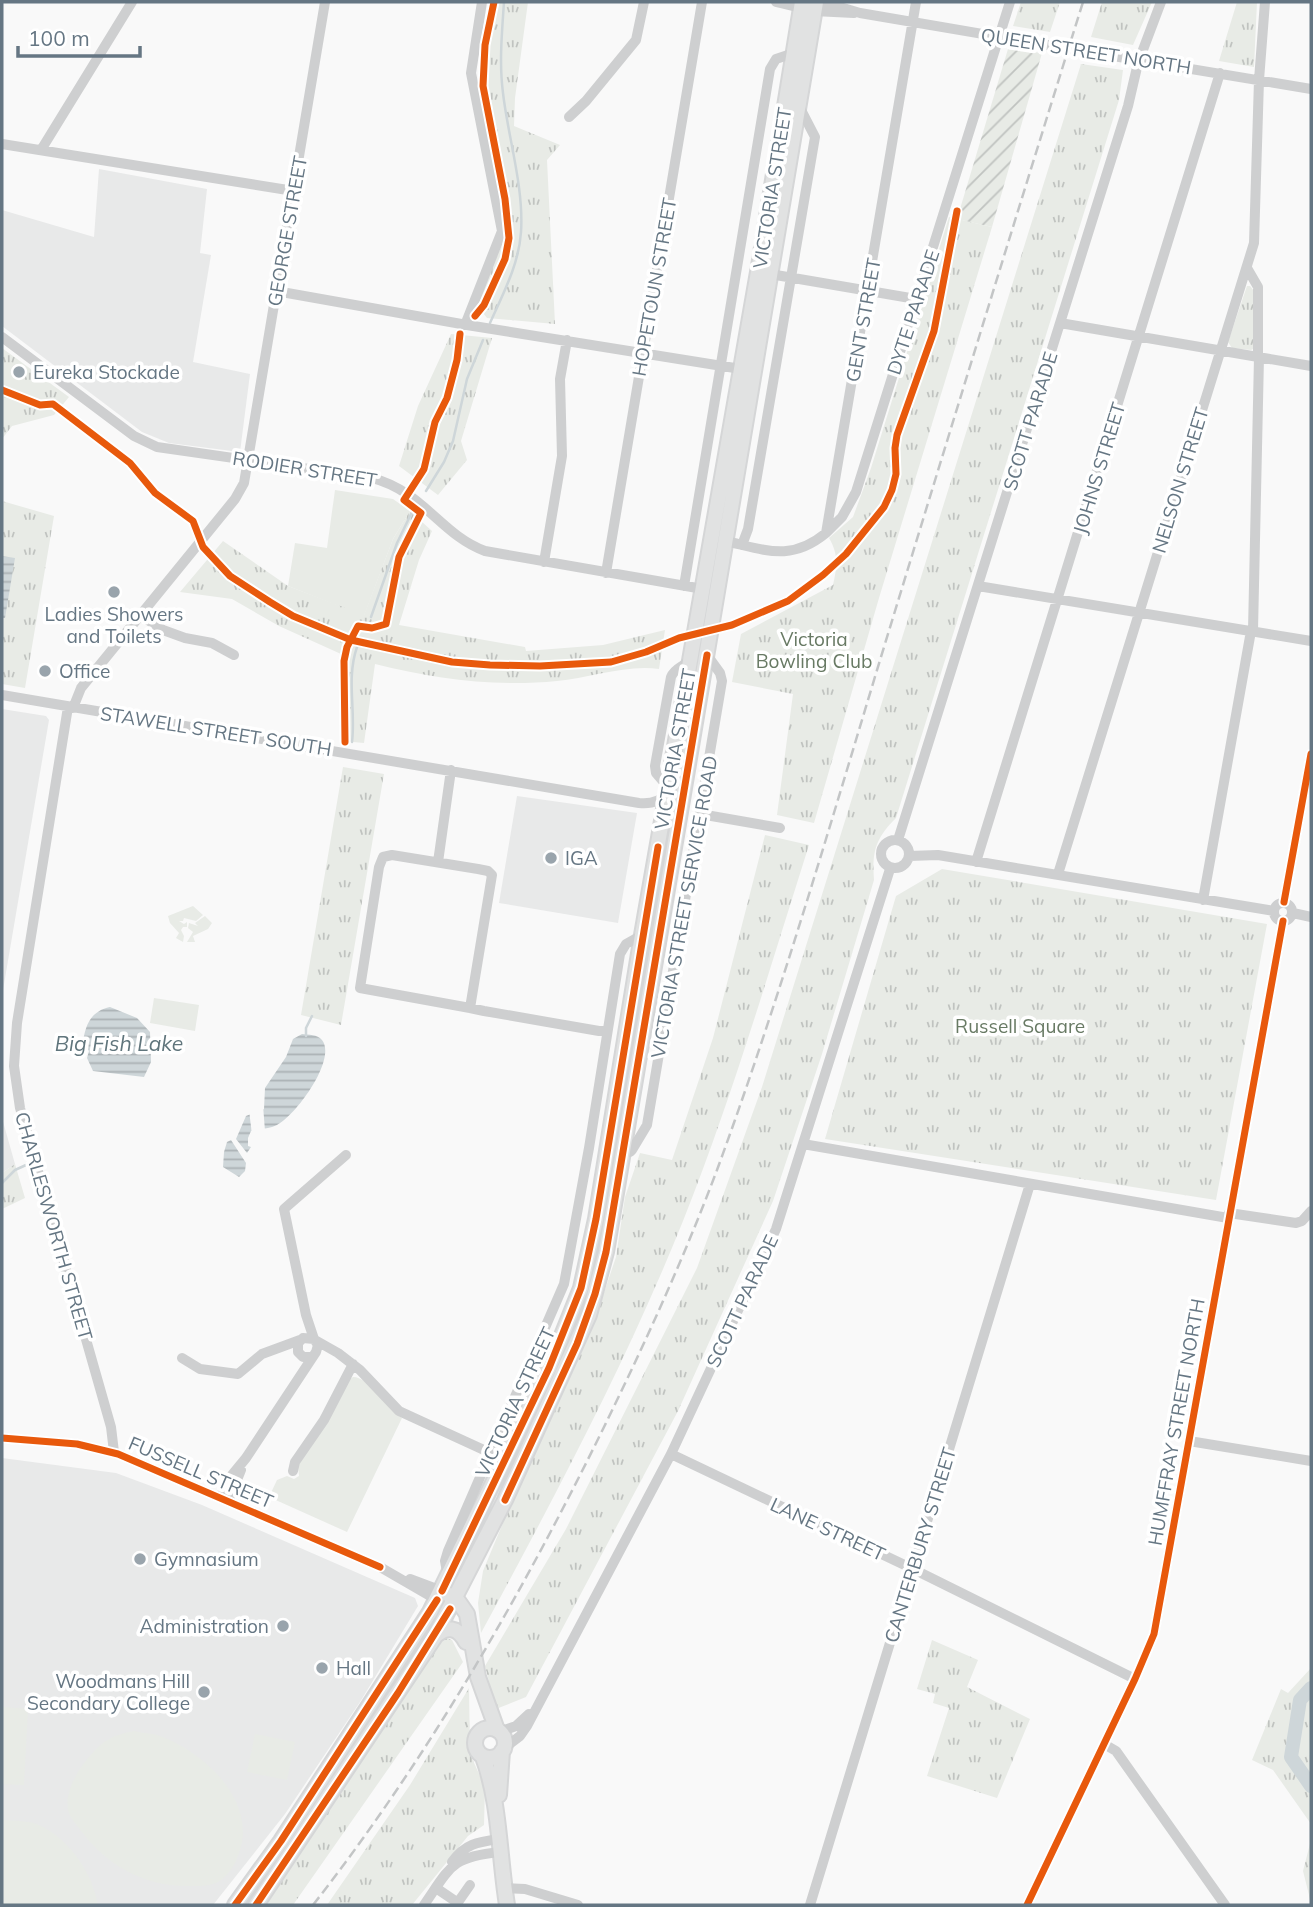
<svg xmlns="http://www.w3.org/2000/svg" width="1313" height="1907" font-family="Mulish,sans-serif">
<defs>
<pattern id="park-tufts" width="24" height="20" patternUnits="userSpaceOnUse" patternTransform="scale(1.75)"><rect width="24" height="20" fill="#e8ebe6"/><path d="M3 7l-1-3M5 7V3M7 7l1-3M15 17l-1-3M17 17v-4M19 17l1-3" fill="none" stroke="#c0c3c0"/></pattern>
<pattern id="garden-furrows" width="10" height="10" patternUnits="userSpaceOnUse" patternTransform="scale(1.75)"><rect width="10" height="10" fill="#e8ebe6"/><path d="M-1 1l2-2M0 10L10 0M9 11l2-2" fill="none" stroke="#c0c3c0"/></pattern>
<pattern id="water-rules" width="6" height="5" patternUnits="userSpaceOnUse" patternTransform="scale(1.75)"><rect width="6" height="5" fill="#ced6d9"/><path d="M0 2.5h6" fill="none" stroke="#abb2b5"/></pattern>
</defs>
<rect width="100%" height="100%" fill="#f9f9f9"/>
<!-- built -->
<path fill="#e8e9e9" d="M99 169 207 189 200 253 211 255 193 362 250 374 240 452 169 443 142 432 2 326V210L94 237Z
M2 709 46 716 49 720 2 996Z
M517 796 637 813 618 923 499 903Z
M2 1118 15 1164 2 1173Z
M2 1458 116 1473 202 1505 415 1598 418 1606 360 1702 285 1814 213 1905H2Z"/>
<!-- grass -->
<path fill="#e8ebe6" d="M335 490 393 499 410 511 393 539 364 616 288 586 295 543 327 548Z
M193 906 203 915 196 921 184 918 183 921H179L184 924 187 922V927H183L181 930 184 936 183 942 176 938 179 933 170 923 168 916Z
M205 916 212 923 208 929 193 936 195 942H187L193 932 188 928 189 923 198 926 195 923Z
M154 998 199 1005 195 1031 150 1023Z
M353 1377C370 1377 387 1409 402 1418L347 1532 269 1497 277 1480 287 1476 294 1479 299 1476 298 1466 349 1380Z
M2 1707 28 1709 24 1785 2 1784Z
M134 1731C142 1733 152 1733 160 1736 201 1751 250 1794 242 1842 239 1857 232 1874 218 1882 211 1886 200 1886 192 1886 146 1888 105 1865 79 1828 75 1823 69 1816 68 1810 65 1793 76 1773 86 1761 101 1742 109 1736 134 1731Z
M255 1734 295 1742 287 1780 247 1772Z
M2 1820C14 1821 30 1820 41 1826 71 1841 92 1873 98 1905H2Z"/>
<!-- park -->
<path fill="url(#park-tufts)" d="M492 2H528L515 98 514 126 560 145 547 160 555 324 487 318 476 304 508 231 478 74Z
M1021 2H1060L1050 32 1013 26Z
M1102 2H1152L1133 45 1091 37Z
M1237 2H1257L1254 67 1219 61Z
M1081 64 1123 70 1119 100 896 818C875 839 872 852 874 880L822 1054 773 1201 678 1411 526 1697 496 1709 485 1666 566 1529 697 1268 762 1087Z
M949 217 992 227 879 598 814 823 777 815 793 694 732 682 741 634 833 585C837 567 839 555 829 538L853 517 871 468Z
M1247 286H1250L1254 291 1253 349 1251 350 1232 348 1228 342Z
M451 334 492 338 461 441 467 460 438 495 399 466 418 406Z
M2 348 69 397 54 415 12 426 2 439Z
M2 501 54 516 25 688 2 684Z
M410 511 432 531 419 560 399 625 525 647 526 651 603 645 665 630 659 669C628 664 589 678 557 681 495 687 434 679 375 664L364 743 342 741 341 654 279 626 232 599 180 592 223 541 288 586 364 615 393 539Z
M343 767 384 774 341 1025 301 1015Z
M765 835 809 845C769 971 732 1098 683 1221 626 1363 554 1498 481 1633L478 1603 483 1571 505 1518 590 1334 616 1257 625 1197 640 1153 672 1160 713 1038Z
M942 869 1267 924 1216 1200 825 1139 896 896Z
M15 1164 25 1198 2 1209V1173Z
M444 1637 452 1640 463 1662 293 1905H266Z
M932 1640 978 1660 967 1687 1030 1719 997 1798 927 1776 949 1708 933 1703 935 1694 917 1689Z
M1311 1668V1824L1273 1770 1252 1760 1281 1689 1288 1693Z
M469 1688 470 1754 485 1787 484 1825 468 1836 412 1905H327L410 1785Z
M1311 1840V1903L1303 1871Z"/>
<!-- garden -->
<path fill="url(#garden-furrows)" d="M1008 49 1042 53 992 227 957 219Z"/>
<!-- water -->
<path fill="url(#water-rules)" d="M2 556 15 558 5 618H2Z
M110 1007 137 1018 150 1032 151 1062 144 1077 93 1071 87 1058 89 1051 83 1043C85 1025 91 1011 110 1007Z
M302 1034C309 1035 317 1034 322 1040 338 1060 291 1123 272 1127 266 1129 258 1129 251 1131L248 1138V1146L251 1147 247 1153 236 1139 246 1116 264 1109 265 1088 286 1057 293 1039Z
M231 1140 246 1163 245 1171 239 1177 223 1167 224 1152 227 1142Z"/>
<!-- pier -->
<path fill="#f9f9f9" d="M263 1105 265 1131 252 1135 249 1110Z"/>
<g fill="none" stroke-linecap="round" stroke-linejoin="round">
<!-- stream -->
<path stroke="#ced6d9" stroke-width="2.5" d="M490 323C503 294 519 264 521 232 524 187 508 137 503 93 499 63 502 32 504 2
M426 491 444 462 453 441 467 379 483 340
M371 617 397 543 412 512
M352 742C356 710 346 679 357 647
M306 1036V1028L312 1016
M2 1183 15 1170 26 1165"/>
<!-- river -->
<path stroke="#ced6d9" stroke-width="14" d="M1311 1688 1300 1700 1291 1757 1311 1786"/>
<defs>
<path id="major" d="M449 1595 458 1601 467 1614 478 1677 497 1730
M434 1637C447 1625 458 1627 466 1642
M475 1743a15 15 0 1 1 30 0a15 15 0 1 1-30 0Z
M483 1757C500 1803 499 1856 507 1905
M499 1795 502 1751
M235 1905 281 1841 430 1612 549 1368 581 1288 596 1219 642 935 758 272 802 2
M256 1905 434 1638 505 1500 589 1315 606 1252 617 1187 816 2"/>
</defs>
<!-- major casing -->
<use href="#major" stroke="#d5d6d7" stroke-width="18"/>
<!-- minor -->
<path stroke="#cecfd0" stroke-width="10" d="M776 2 801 8
M823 2 860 13 1047 45
M814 11 854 13
M1089 52 1311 89
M569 117 586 101 636 40 644 2
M2 144 294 191
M41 150 132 2
M1247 268 1258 287V357
M770 274 916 299
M276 291 467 325 741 369
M1060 323 1311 366
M465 325 502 231 471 73 482 2
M2 337 134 436 157 447 372 478C423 491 441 535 485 551L703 589
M826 533 842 517 856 492 1010 2
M725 541C766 550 791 562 826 533L916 2
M742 545 748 529 815 137 799 106
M544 562 562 456 560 379 567 340
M606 573 702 2
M684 586 770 69 776 59 794 53
M978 586 1311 641
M139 614 163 630 185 638 212 643 234 655
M1253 631 1259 357
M2 695 639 803C649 804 660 802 667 793
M68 707 17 1023 14 1066 20 1108 111 1427 114 1452
M73 708 81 688 235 499 244 483 325 2
M668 787 656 773 655 766 671 677C675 667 685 667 691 658
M700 814 780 828
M881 854a14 14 0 1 1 28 0a14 14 0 1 1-28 0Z
M898 840 1128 106 1138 63 1161 2
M909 856 938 855 1274 911
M438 862 451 770
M976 862 1220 73
M1058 874 1254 243 1259 80 1265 2
M1203 900 1251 631
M1284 902 1311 754
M1274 912a9 9 0 1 1 18 0a9 9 0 1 1-18 0Z
M1293 913 1311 917
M470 1008 492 875 488 871 478 869 392 855 383 857 379 867 360 988 470 1008 484 1011 599 1031H607
M803 1144 1228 1218
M623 1152H630L632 1150 647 1125 722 681 720 673 707 655
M1229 1213 1296 1223 1302 1221 1311 1211
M314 1339 306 1315 284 1209 346 1155
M315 1340 338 1353 360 1370 399 1411 497 1456
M182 1358 200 1369 238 1374 262 1354 300 1340
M2 1438 77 1444 118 1454 380 1567 437 1600
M1189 1441 1311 1461
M671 1454 913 1569 1135 1679
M293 1471 295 1462 324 1420 353 1364
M220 1497 232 1475 246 1458 316 1352 318 1345 314 1339 303 1338 298 1343V1352L303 1357H311
M229 1500 241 1470
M448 1578 445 1561 448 1551 564 1284 589 1148 620 954 626 944 642 935
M410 1579 442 1591
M499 1732 516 1726 529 1714
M1104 1744 1116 1751 1225 1905
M503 1749 520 1736 527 1726 671 1454 776 1229 890 869
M452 1862C465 1844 477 1842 499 1839
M436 1888 458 1903
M504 1888 525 1889 578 1905
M424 1905C451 1866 451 1857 500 1852
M456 1905 470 1885
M810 1905 1030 1184
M1027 1905 1135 1679 1154 1634 1283 921"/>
<!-- major -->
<use href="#major" stroke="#e1e2e2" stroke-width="14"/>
<!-- rail -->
<path stroke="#c3c5c6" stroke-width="2.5" stroke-dasharray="10 5" stroke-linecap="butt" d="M313 1905C428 1758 522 1594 604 1427 645 1343 684 1258 717 1170 780 998 831 822 884 647 950 431 1016 216 1083 2"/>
<!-- minor-bridge -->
<path stroke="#cecfd0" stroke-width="10" d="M1047 45 1089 52"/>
<defs>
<path id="cycleway" d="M475 316 484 305 505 259 509 238 505 199 483 86 485 45 494 2
M2 390 40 405 53 404 130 463 155 493 193 521 203 547 230 576 270 602 293 616 351 640 452 662 490 665 540 666 611 662 646 652 679 638 732 625 788 601 823 575 846 554 884 507 892 490 896 474 895 448 897 435 934 331 957 211
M345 742 344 661 347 647 358 626 372 628 386 624 399 557 421 513 404 500 424 469 435 422 447 398 457 360 460 334
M1284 902 1311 754
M2 1438 77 1444 118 1454 380 1567
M505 1500 577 1344 595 1294 606 1252 707 655
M442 1591 549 1368 581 1288 596 1219 658 847
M235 1905 281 1841 437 1600
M256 1905 398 1693 450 1609
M1027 1905 1135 1679 1154 1634 1283 921"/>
</defs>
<!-- cycleway casing -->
<use href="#cycleway" stroke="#fff" stroke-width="11"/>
<!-- cycleway -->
<use href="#cycleway" stroke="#e8590c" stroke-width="7"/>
</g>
<!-- markers -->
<g fill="#99a4ac" stroke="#fff" stroke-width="2.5">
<circle cx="19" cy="372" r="7"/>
<circle cx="114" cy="592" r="7"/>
<circle cx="45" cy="671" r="7"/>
<circle cx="551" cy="858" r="7"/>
<circle cx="140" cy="1559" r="7"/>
<circle cx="283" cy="1626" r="7"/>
<circle cx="322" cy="1668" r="7"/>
<circle cx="204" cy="1692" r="7"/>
</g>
<g text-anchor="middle" stroke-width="7" stroke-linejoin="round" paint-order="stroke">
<!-- street labels -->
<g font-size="19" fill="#657683" stroke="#fff">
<text transform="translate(1086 51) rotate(9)" y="7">QUEEN STREET NORTH</text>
<text transform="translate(772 188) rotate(-81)" y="7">VICTORIA STREET</text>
<text transform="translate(287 231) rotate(-80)" y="7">GEORGE STREET</text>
<text transform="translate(654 287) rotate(-80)" y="7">HOPETOUN STREET</text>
<text transform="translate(913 312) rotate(-72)" y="7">DYTE PARADE</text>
<text transform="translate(863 320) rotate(-80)" y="7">GENT STREET</text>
<text transform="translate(1030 421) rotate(-73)" y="7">SCOTT PARADE</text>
<text transform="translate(1099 468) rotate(-73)" y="7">JOHNS STREET</text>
<text transform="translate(305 469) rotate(9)" y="7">RODIER STREET</text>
<text transform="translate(1180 480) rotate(-73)" y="7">NELSON STREET</text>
<text transform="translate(216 731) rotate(9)" y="7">STAWELL STREET SOUTH</text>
<text transform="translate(675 749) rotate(-80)" y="7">VICTORIA STREET</text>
<text transform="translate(684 907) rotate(-80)" y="7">VICTORIA STREET SERVICE ROAD</text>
<text transform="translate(54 1226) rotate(74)" y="7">CHARLESWORTH STREET</text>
<text transform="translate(742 1301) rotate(-65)" y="7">SCOTT PARADE</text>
<text transform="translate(515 1402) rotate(-65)" y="7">VICTORIA STREET</text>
<text transform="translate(1176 1422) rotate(-80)" y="7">HUMFFRAY STREET NORTH</text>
<text transform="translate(201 1472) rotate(23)" y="7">FUSSELL STREET</text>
<text transform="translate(828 1529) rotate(25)" y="7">LANE STREET</text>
<text transform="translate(920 1545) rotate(-73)" y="7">CANTERBURY STREET</text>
</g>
<!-- poi labels -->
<g font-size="19" fill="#657683" stroke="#fff" text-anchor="start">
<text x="33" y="379">Eureka Stockade</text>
<text x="114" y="621" text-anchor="middle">Ladies Showers<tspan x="114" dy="22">and Toilets</tspan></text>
<text x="59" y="678">Office</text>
<text x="565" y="865">IGA</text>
<text x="154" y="1566">Gymnasium</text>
<text x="269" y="1633" text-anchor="end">Administration</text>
<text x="336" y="1675">Hall</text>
<text x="190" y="1688" text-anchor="end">Woodmans Hill<tspan x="190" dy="22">Secondary College</tspan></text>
</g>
<!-- park labels -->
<g font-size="19" fill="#687a64" stroke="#fff">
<text x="814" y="646">Victoria<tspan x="814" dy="22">Bowling Club</tspan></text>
<text x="1020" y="1033">Russell Square</text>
</g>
<!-- water labels -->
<g font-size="21" font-style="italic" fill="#60757c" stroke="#fff">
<text x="119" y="1051">Big Fish Lake</text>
</g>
</g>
<!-- border -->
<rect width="1313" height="1907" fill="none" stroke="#657683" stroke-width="7"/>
<!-- scale -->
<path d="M18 46v10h122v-10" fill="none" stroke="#657683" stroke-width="3.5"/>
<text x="28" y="46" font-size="21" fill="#657683" stroke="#ffffff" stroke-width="5" paint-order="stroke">100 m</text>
</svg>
